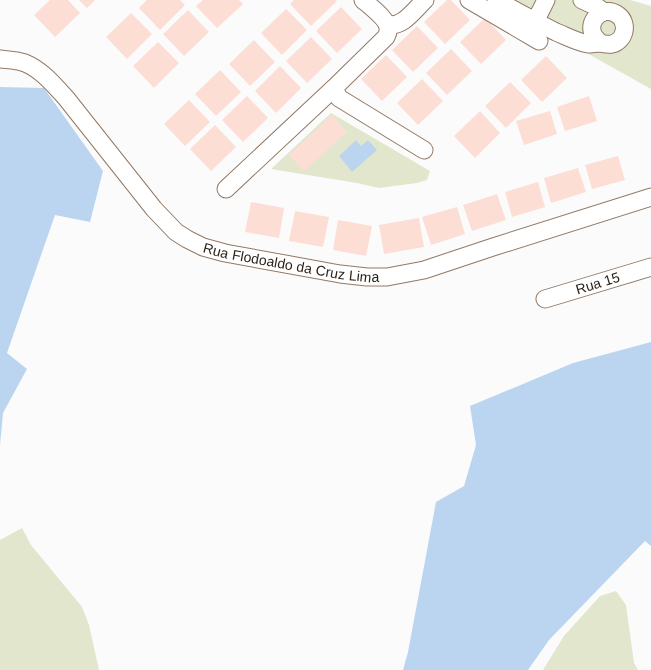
<svg xmlns="http://www.w3.org/2000/svg" width="651" height="670" font-family="Arial,sans-serif">
<rect width="100%" height="100%" fill="#fbfbfb"/>
<!-- green -->
<path fill="#e2e6cd" d="M492 0H630L651 6V89Z
M331 113 430 171 427 180 417 183 379 188 357 183 271 169Z
M22 528 31 545 82 607 89 625 99 670H0V540Z
M616 591 626 605 634 663 638 670H543L564 636 600 596Z"/>
<!-- water -->
<path fill="#bbd5f1" d="M0 87 44 88 103 171 90 222 55 215 7 353 27 369 3 413 0 445Z
M356 140 361 146 368 140 377 150 352 172 339 156Z
M651 342V546L645 541 549 640 528 670H403L408 652 436 502 464 486 476 445 470 406 573 363Z"/>
<!-- building -->
<path fill="#fcded5" d="M50 0H68L80 13 55 37 34 15Z
M79 0H95L87 8Z
M147 0H180L185 5 160 30 139 8Z
M203 0H239L243 4 217 28 196 6Z
M294 0H335L337 1 311 26 290 4Z
M447 0H451L470 20 445 44 424 22Z
M341 7 362 29 337 53 316 31Z
M286 9 307 30 282 55 261 33Z
M188 10 209 32 184 56 163 34Z
M131 13 152 34 127 59 106 37Z
M485 18 506 40 481 64 460 42Z
M417 26 438 48 413 72 392 50Z
M311 37 332 59 307 83 286 61Z
M254 40 275 62 250 86 229 64Z
M158 42 179 63 154 88 133 66Z
M451 49 472 71 447 95 426 73Z
M386 55 407 77 382 101 361 79Z
M546 56 567 78 542 102 521 80Z
M280 66 301 88 276 113 255 91Z
M220 70 241 92 216 116 195 94Z
M422 79 443 101 418 125 397 103Z
M510 82 531 103 506 128 485 106Z
M247 96 268 118 243 142 222 120Z
M589 96 597 121 565 131 557 107Z
M189 100 210 122 185 146 164 124Z
M480 111 500 133 475 158 454 136Z
M550 111 557 134 524 145 516 121Z
M332 115 347 132 304 171 289 155Z
M215 125 236 147 211 171 190 149Z
M618 156 625 180 592 189 585 165Z
M578 168 586 192 551 203 544 178Z
M538 182 545 207 512 217 505 192Z
M497 194 506 220 472 231 463 205Z
M251 202 284 208 279 238 245 232Z
M457 207 465 234 431 245 422 217Z
M295 211 329 217 323 247 289 241Z
M419 218 424 247 384 254 379 225Z
M338 220 372 226 366 256 333 250Z"/>
<g fill="none" stroke-linecap="round" stroke-linejoin="round">
<defs>
<g id="minor">
<path d="M363 0C371 7 390 21 388 31 388 33 387 35 386 37L334 88 339 98 424 150"/>
<path d="M469 0 539 41"/>
<path d="M496 0C516 11 536 22 556 32 566 36 577 42 588 44 592 44 596 43 600 43 605 44 608 45 612 44 625 41 629 23 618 15 601 2 579 28 601 43"/>
<path d="M582 0 597 7 604 12"/>
<path d="M534 21 540 12 546 0"/>
<path d="M387 24C402 29 415 9 425 0"/>
<path id="s1" d="M0 59C8 60 17 60 25 63 42 70 54 85 66 98L154 209 176 232 187 239 203 247 225 253 340 274 367 277H387L424 270 493 247 651 197"/>
<path d="M226 189 334 88"/>
<path id="s2" d="M545 299 651 267"/>
</g>
</defs>
<!-- minor casing -->
<use href="#minor" stroke="#927864" stroke-width="19"/>
<!-- minor -->
<use href="#minor" stroke="#fff" stroke-width="17"/>
</g>
<g text-anchor="middle" stroke-width="3" stroke-linejoin="round" paint-order="stroke">
<!-- street labels -->
<g font-size="14" fill="#2c2219" stroke="#fbfbfb">
<text dy="5" stroke="none"><textPath href="#s1" startOffset="374">Rua Flodoaldo da Cruz Lima</textPath></text>
<text dy="5" stroke="none"><textPath href="#s2" startOffset="55">Rua 15</textPath></text>
</g>
</g>
</svg>
